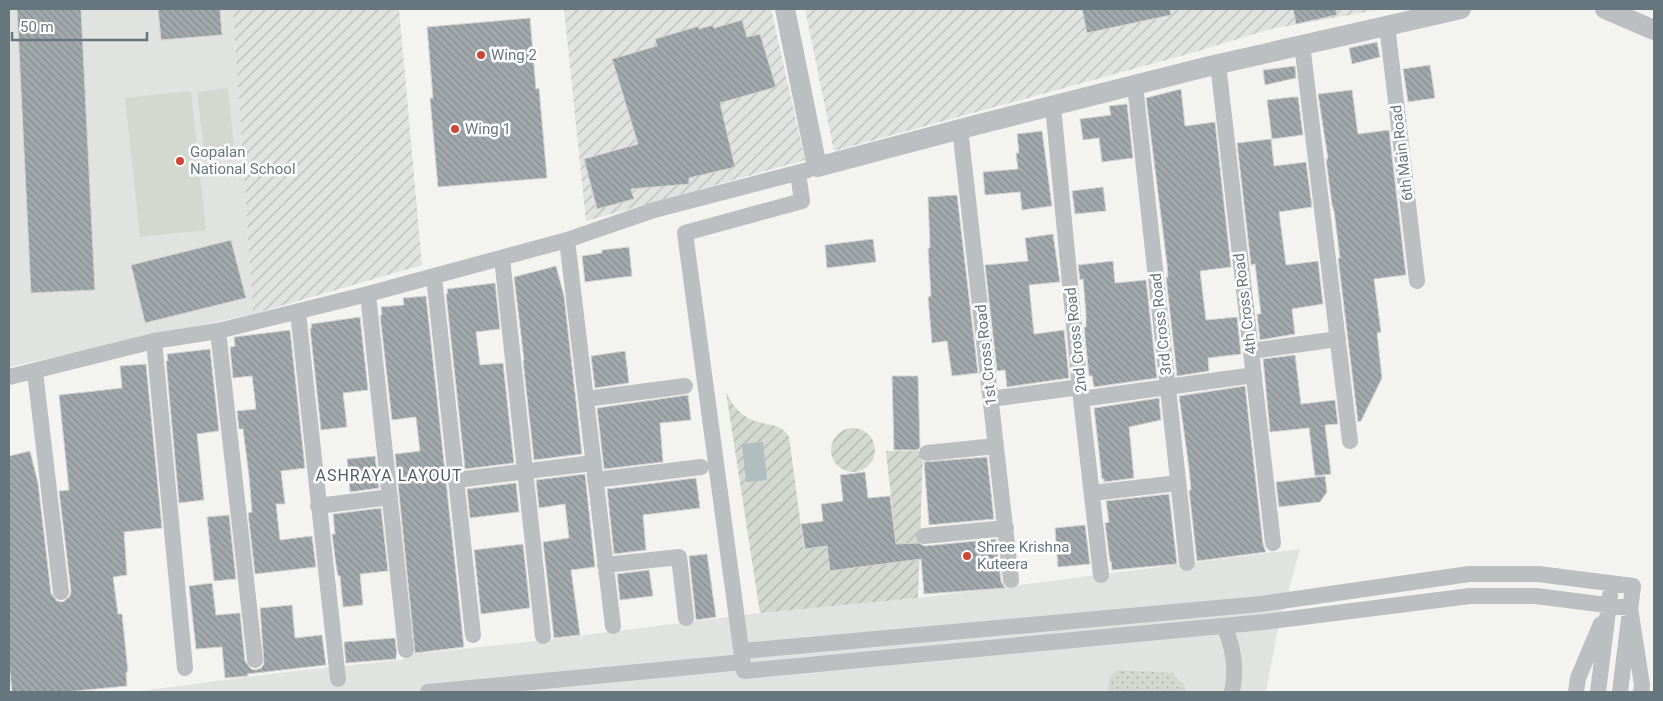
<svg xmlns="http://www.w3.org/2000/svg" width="1663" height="701" font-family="Roboto,sans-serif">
<defs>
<pattern id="industrial-furrows" width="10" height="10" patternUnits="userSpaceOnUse" patternTransform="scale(1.25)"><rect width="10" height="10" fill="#e1e3e0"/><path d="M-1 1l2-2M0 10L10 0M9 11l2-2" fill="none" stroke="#babdbb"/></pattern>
<pattern id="grass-dots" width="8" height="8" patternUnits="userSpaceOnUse" patternTransform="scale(1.25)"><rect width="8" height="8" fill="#d3d8d0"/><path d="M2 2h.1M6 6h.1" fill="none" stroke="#afb4ae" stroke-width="1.8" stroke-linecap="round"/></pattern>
<pattern id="garden-furrows" width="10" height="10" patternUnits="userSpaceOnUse" patternTransform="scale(1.25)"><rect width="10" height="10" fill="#d3d8d0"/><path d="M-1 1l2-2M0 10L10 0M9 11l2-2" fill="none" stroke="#afb4ae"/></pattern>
<pattern id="building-back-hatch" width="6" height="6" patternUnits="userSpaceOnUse" patternTransform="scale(1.25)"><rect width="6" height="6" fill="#a1a9ad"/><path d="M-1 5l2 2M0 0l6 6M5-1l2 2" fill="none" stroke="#878e92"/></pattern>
</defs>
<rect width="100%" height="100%" fill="#f3f3f0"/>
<!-- built -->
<path fill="#e1e3e0" d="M9 9H233L253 314 9 367Z
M1300 549 1277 633 1266 692H132L295 671 401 660 414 654 554 639 760 613 918 598Z"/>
<!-- industrial -->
<path fill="url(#industrial-furrows)" d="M233 9H399L422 265 253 314Z
M564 9H771L805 160 586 221Z
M805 9H1383L1271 29 1188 54 834 151Z"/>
<!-- grass -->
<path fill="url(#grass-dots)" d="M1117 670 1173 673C1179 683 1183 680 1187 692H1108L1110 677Z"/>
<!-- garden -->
<path fill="url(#garden-furrows)" d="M726 392C733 407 743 418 758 422 771 426 781 424 789 437L804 549 827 546 830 571 898 562 886 451H923L918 598 760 613Z
M831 450a22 22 0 1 1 44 0a22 22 0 1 1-44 0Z"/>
<!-- pitch -->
<path fill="#d3d8d0" d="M228 88 235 158 205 161 197 92Z
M191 91 206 230 140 237 125 98Z"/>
<!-- water -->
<path fill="#b1bec0" d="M763 442 767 480 746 482 742 444Z"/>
<!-- building -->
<path fill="url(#building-back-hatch)" stroke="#d5d4d3" d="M17 9H81L95 290 31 293Z
M158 9H220L222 35 161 40Z
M1082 9H1170L1171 15 1087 33Z
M1293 9H1336L1337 15 1296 24Z
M530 18 536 89 539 88 547 178 438 187 430 98H433L427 27Z
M742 20 747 37 760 34 776 87 720 103 735 167 689 178V184L631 189 634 199 597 209 584 159 638 144 612 59 657 46 655 39 699 26V29L713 25 714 28Z
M1377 42 1380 57 1352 64 1349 48Z
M1430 65 1435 98 1408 102 1403 69Z
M1295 66 1296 78 1265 85 1263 70Z
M1181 89 1185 126 1215 122 1231 267 1200 271 1206 320 1237 317 1241 354 1208 358 1209 371 1177 376 1166 277H1168L1167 264 1146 98Z
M1352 90 1358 134 1389 130 1406 275 1374 279 1381 332 1377 333 1382 378 1361 421 1358 422 1338 258H1340L1334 211 1332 205 1326 159H1328L1318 94Z
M1292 97H1298L1303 135 1272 139 1267 100Z
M1127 104 1133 158 1102 162 1099 138 1083 140 1080 119 1111 115 1109 106Z
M1042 131 1052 206 1022 210 1020 192 985 195 983 172 1018 169 1016 153H1019L1017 134Z
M1271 139 1274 166 1306 162 1312 207 1279 212 1286 265 1318 261 1323 304 1292 309 1295 334 1260 340 1257 314H1261L1255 264 1251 265 1237 143Z
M1103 187 1106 211 1075 214 1072 191Z
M957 195 978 373 952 376 947 341 932 343 928 297 931 296 928 248H930L928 197Z
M1053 234 1060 282 1029 285 1034 334 1064 330 1069 378 1007 387 1005 370 997 371 985 265 1028 261 1025 238Z
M873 239 876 262 827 268 825 245Z
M231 240 246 298 145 323 131 265Z
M629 247 632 276 585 282 582 256 602 253V250Z
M1113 261 1115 283 1146 280 1157 378 1094 387 1092 376H1089L1084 327H1086V314L1083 279 1080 280 1078 265Z
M556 266 564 296 582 454 534 460 523 361 524 360 514 277Z
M495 283 500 329 476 332 480 365 503 363 514 463 465 469 446 294 448 293 447 289Z
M426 296 464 647 415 653 395 454 420 451 416 417 392 420 380 315H382L381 307 404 305 403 298Z
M360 317 368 390 343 393 347 427 321 430 310 328H312L311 324Z
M290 330 305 468 281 471 285 504H276L280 540 312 536 316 567 255 574 248 513 252 512 249 476 243 429H239L237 411 256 409 252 376 233 378 230 347 235 346 234 337Z
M210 349 219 431 197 434 204 500 179 503 166 361H168L167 354Z
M625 351 629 383 595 388 591 356Z
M1295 355 1301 404 1335 400 1338 424 1325 425 1331 474 1315 476 1309 428 1270 432 1263 359Z
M146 364 162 528 124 532 127 575 113 577 118 614H122L128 672H126L127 686 65 692H12L9 663V456L30 451 38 483 51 593 57 601 63 602 70 596 71 591 59 491 69 490 59 395 122 388 120 366Z
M892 376H918L920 447 918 450H894Z
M1245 386 1263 544 1266 552 1197 561 1189 490H1191L1189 468 1179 396Z
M688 395 691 420 660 423 663 462 604 469 597 408Z
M1159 398 1161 420 1129 427 1134 478 1104 482V479H1102L1094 408Z
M375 456 379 488 350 492 347 459Z
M987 457 994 519 929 525 924 462Z
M865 472 868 498 890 496 896 544 918 543 925 546 996 539 1001 581 1005 588 924 594 921 559 830 571 827 546 805 549 801 524 823 521 821 504 843 501 840 475Z
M585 474 595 567 571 570 580 635 554 638 543 542 569 538 565 504 539 508 536 480Z
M1325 476 1327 492 1320 502 1279 507 1276 482Z
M696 478 700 508 643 515 646 550 614 554 607 489Z
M516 483 519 512 470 518 467 489Z
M1169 494 1177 564 1112 570 1111 561 1110 562 1105 523 1109 522 1106 501Z
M381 508 388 571 360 574 363 605 343 607 340 576H338L336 565 332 534H335L333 514Z
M229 515 236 579 214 581 207 517Z
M1085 525 1090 564 1058 567 1055 528Z
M523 544 530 608 481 614 474 550Z
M707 554 716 617 696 620 689 556Z
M649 570 653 596 620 600 617 574Z
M212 583 216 615 240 613 245 661 251 669 256 670 261 668 264 664 260 608 292 605 295 638 322 635 326 665 247 674 248 676 225 678 222 647 196 649 189 586Z
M395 638 397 655H396V659L346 663 344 642Z"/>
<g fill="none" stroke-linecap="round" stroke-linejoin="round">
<!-- minor -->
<path stroke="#bbbfc2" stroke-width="16" d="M1387 25 1417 281
M1302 44 1350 441
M1218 64 1273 543
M1135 85 1187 563
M1053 106 1081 399 1101 575
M960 129 1011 580
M798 173 802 201 685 233 744 671 1264 622 1470 596H1536L1630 608 1642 685 1641 692
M567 240 613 626
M502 258 543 636
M434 277 473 635
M368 294 406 650
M298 312 338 679
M218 331 255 660
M154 341 185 668
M1251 351 1338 339
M35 372 61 592
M9 377 154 341 218 331 368 294 567 240 654 210 808 170
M586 399 685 386
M991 399 1080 387
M1081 399 1254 375
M927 453 996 446
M456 480 593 463
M595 480 701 467
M1092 493 1178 483
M318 506 390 497
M924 536 1006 528
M605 565 679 557 686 618
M1224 626C1234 648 1237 669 1232 692
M742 651 1261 604 1469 574H1538L1633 586 1620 692
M428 692 743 662
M1576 692 1578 678 1601 624
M1598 692 1610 595"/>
<!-- tertiary -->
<path stroke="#bbbfc2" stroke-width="20" d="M785 9 817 167 976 125 1210 66 1461 9
M1605 9 1654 30"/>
</g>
<!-- markers -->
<g fill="#ce4635" stroke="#fff" stroke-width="2">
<circle cx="481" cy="55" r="5"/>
<circle cx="455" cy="129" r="5"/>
<circle cx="180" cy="161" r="5"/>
<circle cx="967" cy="556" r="5"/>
</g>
<g text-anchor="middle" stroke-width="5" stroke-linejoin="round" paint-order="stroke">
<!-- poi labels -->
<g font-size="15" fill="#66767e" stroke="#fff" text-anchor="start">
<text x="491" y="60">Wing 2</text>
<text x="465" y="134">Wing 1</text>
<text x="190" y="157">Gopalan<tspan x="190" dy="17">National School</tspan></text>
<text x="977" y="552">Shree Krishna<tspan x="977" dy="17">Kuteera</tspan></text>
</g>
<!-- street labels -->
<g font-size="15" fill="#66767e" stroke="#fff">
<text transform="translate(1402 153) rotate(-97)" y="5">6th Main Road</text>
<text transform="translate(1245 304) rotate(-97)" y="5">4th Cross Road</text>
<text transform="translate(1161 324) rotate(-96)" y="5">3rd Cross Road</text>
<text transform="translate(1076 340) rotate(-96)" y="5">2nd Cross Road</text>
<text transform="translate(986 355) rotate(-96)" y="5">1st Cross Road</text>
</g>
<!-- neighbourhood labels -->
<g font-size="16" letter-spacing="1" fill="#535e64" stroke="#fff">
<text x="389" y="481">ASHRAYA LAYOUT</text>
</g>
</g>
<!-- border -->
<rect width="1663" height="701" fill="none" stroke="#66767e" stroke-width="20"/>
<!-- scale -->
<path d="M12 32v8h135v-8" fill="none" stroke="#66767e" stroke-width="2.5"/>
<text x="20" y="32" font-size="15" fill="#66767e" stroke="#ffffff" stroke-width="4" paint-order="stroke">50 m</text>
</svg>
